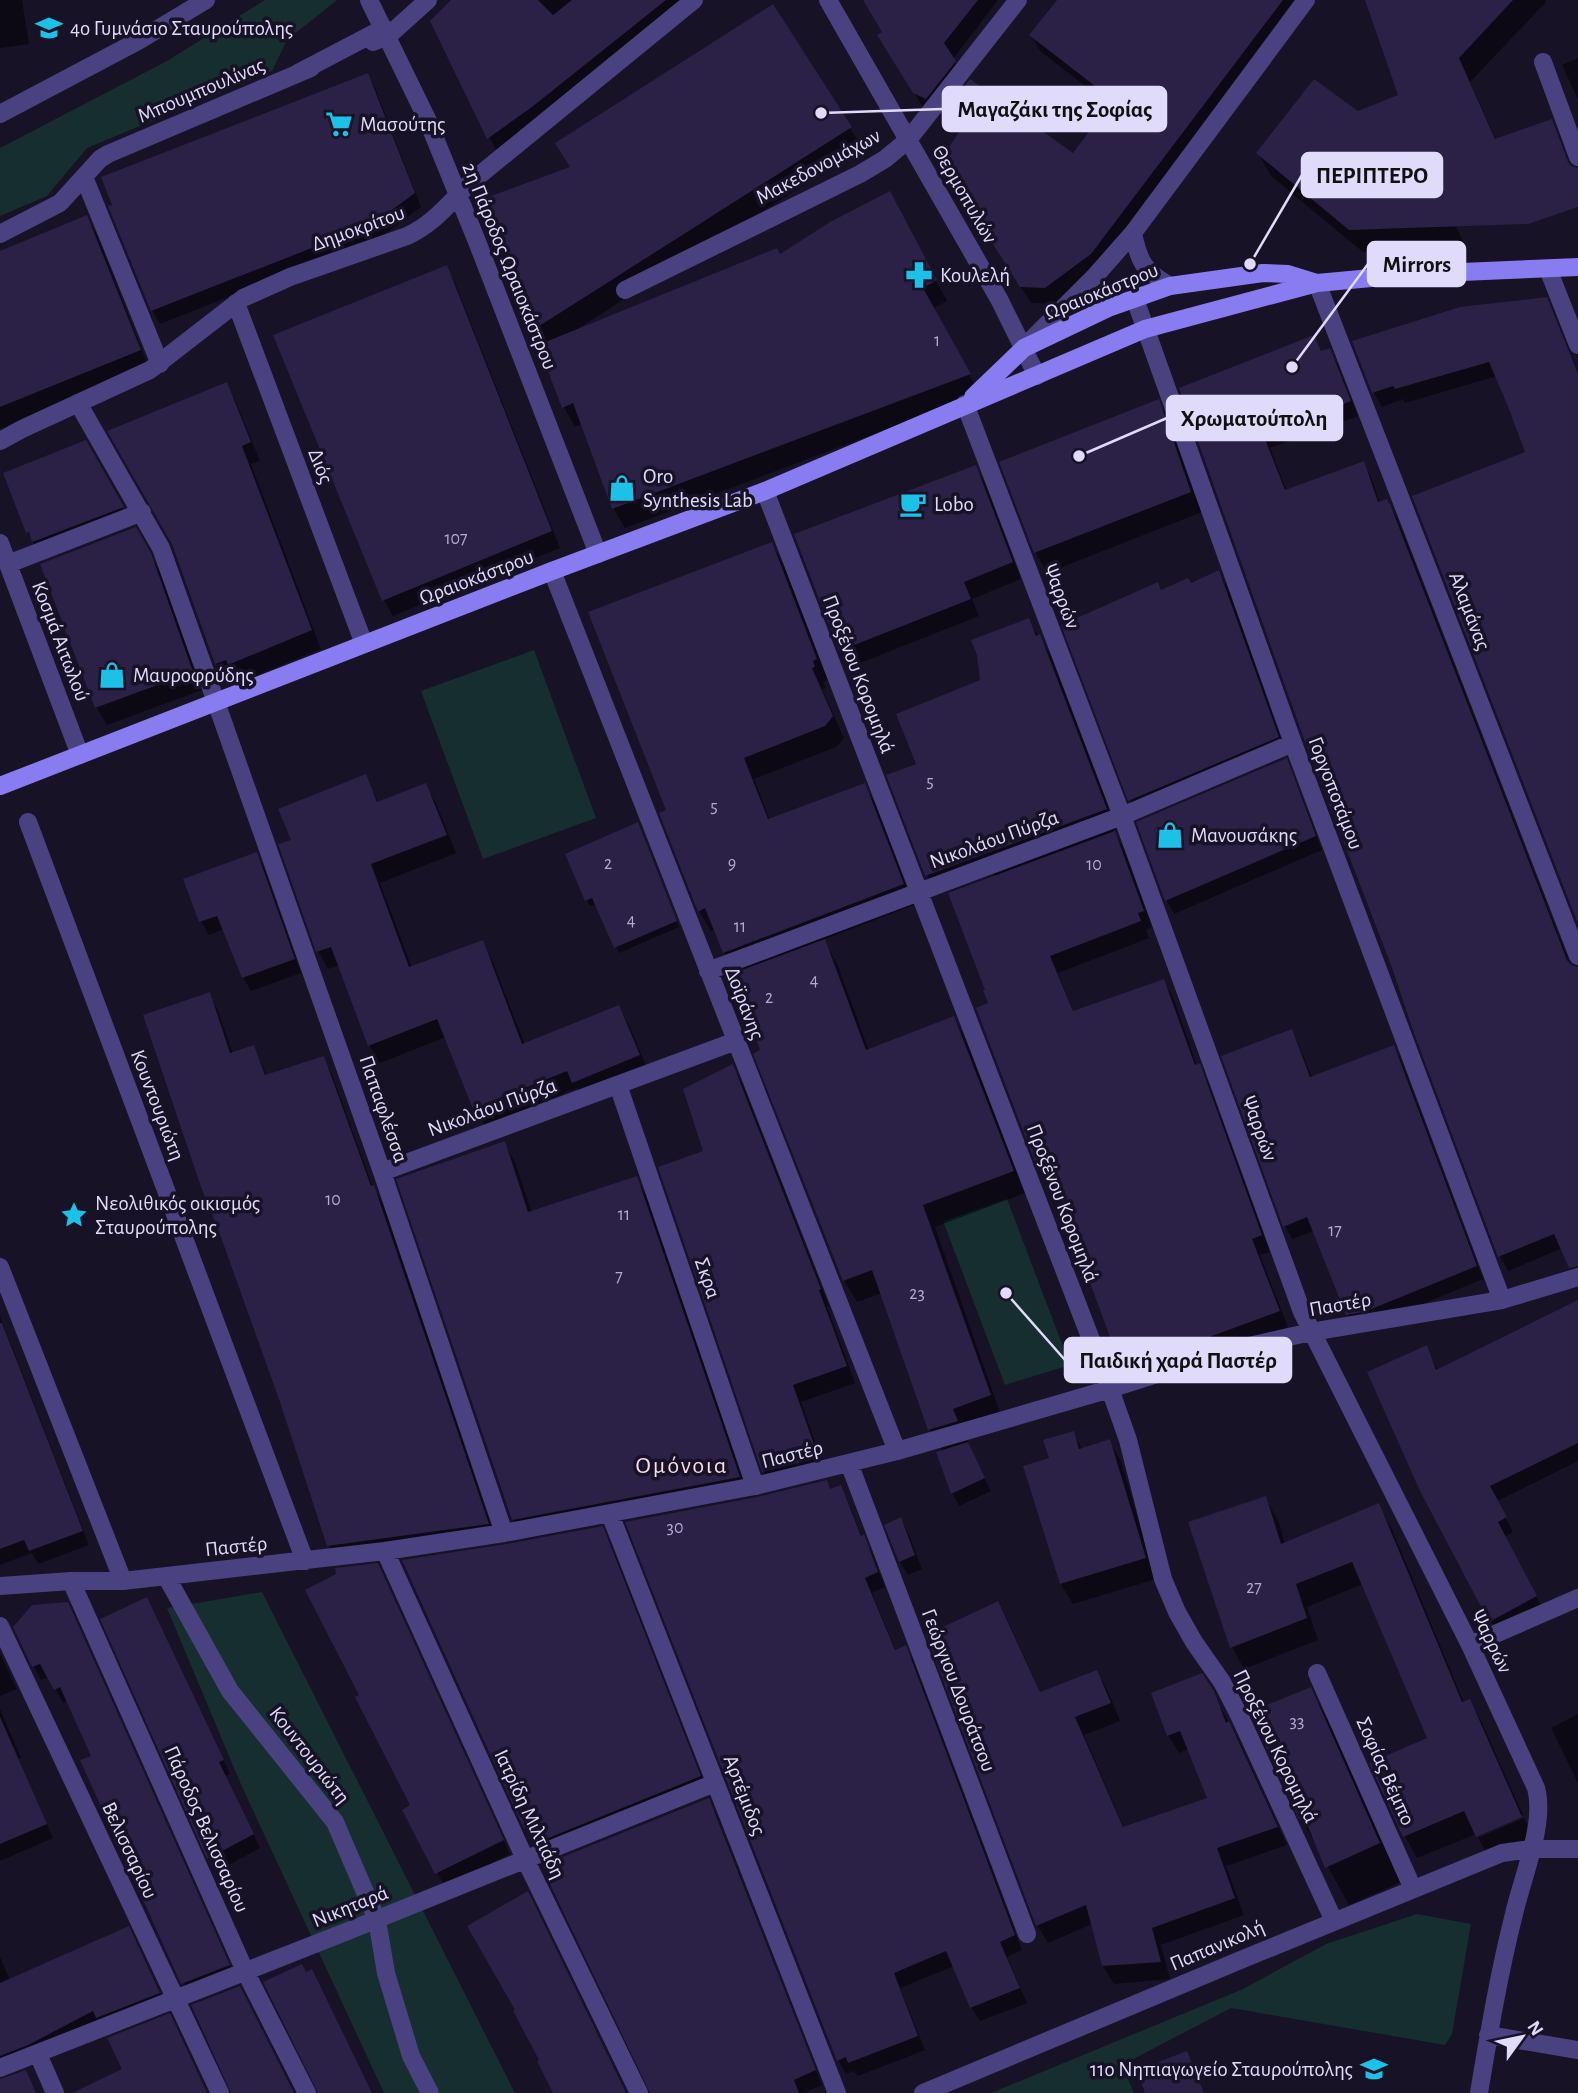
<svg xmlns="http://www.w3.org/2000/svg" width="1578" height="2093" font-family="'Alegreya Sans',sans-serif">
<rect width="100%" height="100%" fill="#171226"/>
<!-- green -->
<path fill="#162e2f" d="M265 0H337L287 40 272 71 87 148 47 196 0 216V148L167 61Z
M534 650 596 818 483 859 421 691Z
M1007 1199 1070 1365 1005 1385 943 1221Z
M262 1592 515 2093H384L239 1780 167 1608Z
M1417 1914 1471 1924 1452 2034 1445 2045 1231 2008 1122 2065 1134 2093H991L1243 1989 1326 1944Z"/>
<!-- shadow -->
<path fill="#0007" d="M0 0H22L29 44 0 48Z
M453 0H701L499 156 432 21Z
M864 0H998L953 59 963 78 924 109 889 51 884 33Z
M1059 0H1302L1100 270 1054 304 1031 303 980 222 964 128 958 125 949 109 1074 155 1111 106 1040 51 1031 35Z
M1367 0H1545L1546 2 1470 82 1517 186 1452 217 1466 248 1363 252 1271 176 1258 153 1401 96Z
M1578 58V99L1562 65Z
M367 75 375 88 421 207 381 237 160 324 152 310Z
M850 128 862 148 579 328 580 330 900 213 947 301 932 309 980 394 625 528 613 508 582 424 575 427 564 407 543 345 534 330 486 200Z
M86 217 97 235 149 368 0 429V253Z
M446 267 455 283 560 548 393 616 384 600Z
M1546 298 1554 313 1578 371V920L1528 453 1497 376 1405 403 1403 399 1382 407 1374 393 1354 342Z
M1314 338 1322 352 1329 350 1337 364 1358 416 1270 448 1287 492 1363 463 1371 477 1380 503 1390 506 1398 520 1571 967 1578 968V1252L1563 1248 1508 1271 1500 1256 1417 1036 1181 389Z
M226 384 236 402 260 461 251 464 321 649 240 682 237 677 227 681 216 663Z
M1158 401 1170 422 1202 512 1047 573 1036 553 1002 463Z
M85 442 130 521 35 546 28 532Z
M975 467 985 483 1021 579 972 599 979 616 850 667 840 650Z
M135 529 160 572 202 690 107 725 97 708 43 565Z
M772 544 784 565 828 680 823 682 826 688 822 689 844 738 836 747 754 779 770 820 864 785 876 805 914 905 823 940 837 963 869 1051 954 1018 966 1040 1025 1193 935 1227 1002 1418 964 1431 969 1444H967L991 1491 959 1506 952 1493 943 1451 930 1429 882 1293 857 1302 844 1280 737 974 724 953 715 929 711 931 699 911 669 811Z
M1219 573 1228 588 1286 753 1139 815 1130 800 1162 592 1190 585Z
M1028 620 1051 656 1117 829 1113 831 1124 849 1152 927 1146 930 1149 938 1058 973 1074 1013 1163 981 1173 997 1197 1066H1199L1208 1082 1270 1252 1260 1255 1288 1327 1133 1385 1123 1368 1052 1176 1046 1178 1037 1162 978 1009 990 1004 994 874 938 895 927 875 918 765Z
M1286 760 1293 774 1322 850 1174 914 1167 901 1139 823Z
M365 777 379 803 425 785 436 803 456 853 380 883 412 968 482 942 492 960 525 1045 619 1007 629 1025 649 1073 584 1100 577 1088 485 1126 475 1108 446 1037 380 1063 369 1045 339 965 328 969 318 951 293 841Z
M641 831 679 927 619 953 597 904 590 906 587 900 567 855Z
M256 854 264 868 301 973 251 991 243 977 224 929 209 935 201 921Z
M209 994 217 1008 233 1054 254 1047 267 1076 323 1058 331 1072 373 1188 382 1201 495 1537 337 1559 329 1545Z
M1292 1031 1299 1045 1312 1078 1393 1047 1401 1060 1483 1279 1372 1325 1355 1328 1347 1314 1314 1231 1292 1239 1285 1226Z
M732 1066 742 1083 829 1306 827 1307 855 1383 801 1402 827 1475 774 1489 764 1472 661 1168 705 1152Z
M504 1143 515 1162 532 1213 636 1179 648 1198 750 1496 524 1539 513 1519Z
M1578 1302V1461L1497 1501 1513 1532 1504 1537 1544 1611 1499 1635 1491 1621 1426 1347 1438 1371Z
M0 1316 89 1545 38 1564 32 1553 0 1565Z
M1073 1433 1083 1450 1109 1441 1121 1461 1156 1579 1073 1604 1061 1584 1025 1467 1051 1459Z
M840 1488 848 1502 862 1537 871 1551 885 1587 872 1593 896 1651 905 1647 913 1661 1022 1950 1007 1957 1027 2003 980 2021 971 2007 954 1966 900 1988 925 2050 858 2076 854 2071 846 2074 838 2060 831 1491Z
M1265 1498 1278 1520 1285 1544 1378 1506 1391 1527 1464 1703 1469 1701 1482 1723 1523 1815 1417 1858 1405 1836 1372 1764 1430 1739 1363 1584 1307 1607 1318 1640 1244 1669 1232 1647Z
M901 1519 908 1532 922 1569 908 1575 900 1562 887 1526Z
M602 1528 610 1542 707 1790 555 1851 547 1836 533 1842 526 1829 404 1561Z
M385 1579 510 1854 445 1887 405 1810 413 1806 361 1696Z
M998 1603 1008 1621 1041 1694 1097 1672 1107 1689 1120 1721 1084 1735 1124 1828 1209 1799 1189 1749 1179 1753 1168 1735 1212 1692 1239 1741 1287 1845 1226 1866 1244 1915 1161 1945 1170 1979 1114 1984 1103 1966 1092 1924 1048 1943 1038 1926 928 1636Z
M154 1612 230 1774 225 1776 260 1848 217 1871 209 1858 103 1620Z
M75 1618 236 1979 191 1997 83 1761 93 1757 68 1700 63 1703 49 1677 41 1680 34 1666Z
M0 1653 17 1689 0 1696Z
M1310 1689 1332 1727 1401 1882 1349 1905 1301 1818Z
M0 1709 21 1758 18 1759 53 1838 0 1861Z
M1578 1714V1783L1551 1728Z
M708 1800 716 1814 822 2085 804 2093H652Z
M1524 1818 1534 1839 1490 1858 1478 1838Z
M136 1941 166 2006 0 2074V1957L10 1980Z"/>
<!-- building -->
<path fill="#2b2045" d="M451 0H538L553 15 572 0H666L532 107 487 139 430 21Z
M863 0H978L944 43 956 61 926 99 913 93 877 35 882 32Z
M1057 0H1283L1091 254 1045 288 1020 287 969 206 942 157 968 119 947 109 970 79 1073 153 1113 100 1029 35Z
M1365 0H1513L1459 58 1495 139 1552 119 1568 162 1571 166 1578 168V207L1528 224 1349 230 1256 153 1314 79 1358 111 1398 95Z
M773 4 852 127 533 330 483 199 570 167 555 143Z
M368 73 415 193 373 224 151 311 108 206 112 205 101 177Z
M890 191 937 280 923 288 971 374 612 509 573 403 562 408 538 345 777 248 780 254 830 222Z
M87 215 141 350 0 407V251Z
M447 265 552 531 382 601 273 335Z
M1547 297 1578 373V924L1412 496 1525 452 1507 404 1489 362 1395 389 1393 386 1372 393 1352 341 1460 307Z
M1314 335 1321 351 1330 348 1351 401 1263 434 1285 490 1364 461 1378 502 1387 499 1389 504H1390L1567 960 1571 965 1578 967V1266L1569 1268 1554 1234 1498 1257 1415 1036 1391 965 1304 739 1179 388Z
M227 382 251 442 242 446 312 630 228 665 226 660 215 664 172 544 107 431Z
M1159 399 1191 492 1034 553 999 462Z
M86 440 124 507 32 542 29 532 26 533 3 473Z
M976 465 1013 562 964 582 971 599 839 651 794 534Z
M136 527 151 553 193 672 95 708 40 564Z
M772 542 817 659 813 661 815 667 812 668 833 716 825 726 744 758 768 819 865 783 904 884 723 953 705 908 698 912 659 813 666 810 588 612Z
M1219 570 1279 737 1128 801 1061 625 1158 582 1161 590 1188 578 1191 583Z
M1029 618 1036 636 1040 634 1107 809 925 876 886 775 916 764 896 714 980 680 977 655 971 640Z
M1287 758 1316 836 1165 901 1136 822Z
M366 774 377 802 426 783 447 835 371 864 409 967 483 940 522 1044 619 1005 640 1055 572 1083 567 1071 473 1109 437 1019 368 1046 331 947 316 952 278 844 291 840 278 809Z
M638 822 677 921 614 948 592 898 585 901 565 854Z
M1115 831 1144 911 1138 913 1141 921 1050 956 1073 1011 1164 979 1195 1065 1200 1063 1262 1235 1252 1239 1280 1311 1122 1369 1044 1159 1035 1162 976 1008 988 1003 983 990H985L948 893Z
M257 852 295 959 242 978 217 916 199 922 183 879Z
M825 939 866 1050 954 1016 1014 1171 923 1205 991 1395 953 1409 958 1421 928 1430 872 1270 843 1281 753 1054 760 1050 734 973Z
M210 992 230 1053 254 1045 265 1075 324 1056 371 1186 374 1185 489 1524 327 1546 280 1402 222 1240 201 1187 143 1015Z
M1292 1029 1310 1077 1394 1045 1477 1266 1364 1312 1346 1315 1307 1217 1283 1227 1221 1056Z
M733 1064 821 1289 819 1290 847 1366 793 1385 819 1458 762 1472 658 1167 703 1151 683 1089Z
M505 1141 528 1212 637 1176 740 1477 512 1520 396 1179Z
M1578 1300V1443L1490 1486 1507 1517 1498 1522 1537 1596 1489 1622 1420 1491 1367 1372 1427 1345 1436 1370Z
M0 1323H2L83 1531 29 1551 24 1540 0 1549Z
M1074 1431 1079 1449 1110 1439 1146 1558 1060 1584 1023 1466 1049 1458 1043 1440Z
M968 1442 985 1478 951 1494 936 1452Z
M827 1480 830 1489 841 1485 861 1536 864 1534 878 1572 865 1578 895 1650 906 1645 1015 1935 1000 1942 1020 1988 970 2008 946 1951 894 1973 918 2036 848 2063 846 2057 837 2061 625 1522 757 1497Z
M1266 1496 1281 1544 1379 1503 1462 1702 1470 1699 1522 1817 1476 1837 1464 1811 1403 1837 1369 1763 1427 1738 1352 1562 1296 1584 1307 1618 1230 1648 1188 1522Z
M901 1517 915 1555 899 1562 884 1525Z
M603 1526 701 1776 546 1839 539 1822 524 1829 402 1560 506 1544Z
M378 1563 504 1840 435 1874 402 1810 410 1805 355 1697 359 1695 305 1590 336 1574 335 1568Z
M147 1597 224 1760 219 1762 254 1834 207 1859 100 1619Z
M998 1601 1040 1692 1097 1670 1111 1703 1075 1717 1123 1827 1207 1798 1180 1731 1167 1736 1151 1693 1202 1673 1214 1691 1226 1723 1229 1721 1278 1827 1217 1848 1235 1898 1152 1928 1161 1962 1102 1966 1086 1905 1036 1926 926 1635Z
M68 1602 230 1965 181 1984 80 1760 91 1756 60 1687 54 1690 40 1664 32 1667 13 1627 32 1605Z
M1311 1687 1380 1843 1325 1868 1304 1817 1299 1819 1250 1712Z
M0 1717 47 1824 0 1844Z
M709 1798 816 2070 794 2080 799 2093H650L548 1880 560 1873 555 1860Z
M528 1891 626 2093H553L537 2061 539 2060 513 2011 515 2010 467 1926Z
M129 1926 160 1993 96 2018 93 2011 28 2045 0 2056V1983Z
M302 1964 306 1972 312 1969 372 2093H318L263 1982Z
M240 1986 243 1992 294 2093H231L191 2005Z
M170 2013 207 2093H72L122 2069 107 2038Z
M1187 2051 1204 2093H1145L1137 2070Z
M26 2070 36 2093H0V2079Z"/>
<g fill="none" stroke-linecap="round" stroke-linejoin="round">
<!-- pedestrian -->
<path stroke="#4a4280" stroke-width="18" d="M373 42 388 36 428 0
M84 177 160 364
M0 234 60 203 100 159 108 154 311 68
M78 403 161 548 216 702
M618 1085 755 1486"/>
<!-- minor -->
<path stroke="#4a4280" stroke-width="18" d="M369 0 427 119 476 239 598 554
M1543 62 1578 157
M298 73 384 28
M1548 269 1578 345
M1317 283 1578 956
M625 290 860 174 885 159 908 140 1018 0
M1135 299 1293 743 1502 1300
M236 303 364 644
M965 404 1122 816 1302 1312 1470 1645 1536 1788C1546 1823 1522 1878 1514 1914 1499 1973 1489 2033 1479 2093
M0 441 22 429 150 370 243 298 290 277 407 236C434 224 450 202 471 182L694 0
M765 491 1110 1389 1128 1440 1163 1579 1177 1612 1194 1642 1222 1682 1239 1715 1334 1921
M0 543 80 755
M8 564 142 512
M552 571 897 1451
M216 702 382 1172 504 1533
M28 822 305 1561
M708 971 1122 816 1293 743
M382 1172 736 1041
M0 1267 123 1581
M849 1463 1027 1934
M610 1514 837 2093
M385 1551 525 1859 639 2093
M166 1576 230 1691 335 1822 377 1920 386 1973 411 2056 430 2093
M71 1581 245 1971 307 2093
M0 1586 71 1581H123L385 1551 504 1533 755 1486 897 1451 1110 1389 1236 1349 1311 1332 1502 1300 1578 1277
M0 1626 220 2093
M1470 1645 1578 1598
M1317 1673 1413 1889
M1488 2035 1578 2050
M38 2054 55 2093
M0 2068 348 1931 715 1783
M923 2093 1243 1959 1502 1853 1531 1849H1578"/>
<!-- tertiary -->
<path stroke="#4a4280" stroke-width="18" d="M828 0 999 299 1037 376
M0 114 138 41 206 0
M1133 233C1139 262 1144 271 1170 286
M1026 345 1096 275 1133 233 1306 0"/>
<!-- secondary -->
<path stroke="#897cf1" stroke-width="18" d="M973 397 1024 348 1108 308 1170 286 1263 273 1288 274 1317 283
M0 786 552 571 765 491 1145 329 1317 283 1415 274 1578 267"/>
</g>
<!-- icons -->
<defs>
<symbol id="school-bare" viewBox="-9 -9 18 18"><path d="M0-5L7-2L0 1L-7-2ZM-4 1L0 2.5L4 1V4Q0 6-4 4Z" fill="#1bc1e7" stroke="#171226" stroke-width="2.5" paint-order="stroke"/></symbol>
<symbol id="supermarket-bare" viewBox="-9 -9 18 18"><path d="M-6-5.5h2.5l.6 2H6L4.5 2H-2.5L-4.4-4H-6ZM-1.5 3.2a1.3 1.3 0 1 0 .1 0ZM3 3.2a1.3 1.3 0 1 0 .1 0Z" fill="#1bc1e7" stroke="#171226" stroke-width="2.5" paint-order="stroke"/></symbol>
<symbol id="pharmacy-bare" viewBox="-9 -9 18 18"><path d="M-2-6h4v4h4v4h-4v4h-4v-4h-4v-4h4Z" fill="#1bc1e7" stroke="#171226" stroke-width="2.5" paint-order="stroke"/></symbol>
<symbol id="shop-bare" viewBox="-9 -9 18 18"><path d="M-5-2.5h2.3a2.7 3.5 0 0 1 5.4 0H5L5.5 6h-11ZM-1.5-2.5h3a1.5 2.3 0 0 0-3 0Z" fill="#1bc1e7" stroke="#171226" stroke-width="2.5" paint-order="stroke"/></symbol>
<symbol id="cafe-bare" viewBox="-9 -9 18 18"><path d="M-5.5-4.5H6V0H3Q3 3.5 0 3.5H-2.5Q-5.5 3.5-5.5 0ZM3-3.2v2h1.7v-2ZM-6 4.5H4V6H-6Z" fill="#1bc1e7" stroke="#171226" stroke-width="2.5" paint-order="stroke"/></symbol>
<symbol id="sight-bare" viewBox="-9 -9 18 18"><path d="M0-6L1.8-2.2L6-1.7L2.9 1.2L3.7 5.4L0 3.3L-3.7 5.4L-2.9 1.2L-6-1.7L-1.8-2.2Z" fill="#1bc1e7" stroke="#171226" stroke-width="2.5" paint-order="stroke"/></symbol>
</defs>
<g fill-rule="evenodd">
<use href="#school-bare" x="30" y="9" width="38" height="38"/>
<use href="#supermarket-bare" x="320" y="105" width="38" height="38"/>
<use href="#pharmacy-bare" x="900" y="256" width="38" height="38"/>
<use href="#shop-bare" x="603" y="469" width="38" height="38"/>
<use href="#cafe-bare" x="894" y="485" width="38" height="38"/>
<use href="#shop-bare" x="93" y="656" width="38" height="38"/>
<use href="#shop-bare" x="1151" y="816" width="38" height="38"/>
<use href="#sight-bare" x="55" y="1196" width="38" height="38"/>
<use href="#school-bare" x="1355" y="2050" width="38" height="38"/>
</g>
<g text-anchor="middle" stroke-width="7" stroke-linejoin="round" paint-order="stroke">
<!-- number labels -->
<g font-size="18" fill="#b4acce">
<text x="937" y="346">1</text>
<text x="456" y="544">107</text>
<text x="930" y="787">5</text>
<text x="714" y="812">5</text>
<text x="608" y="869">2</text>
<text x="732" y="869">9</text>
<text x="1094" y="870">10</text>
<text x="631" y="926">4</text>
<text x="740" y="932">11</text>
<text x="814" y="986">4</text>
<text x="769" y="1003">2</text>
<text x="333" y="1205">10</text>
<text x="624" y="1220">11</text>
<text x="1335" y="1236">17</text>
<text x="619" y="1282">7</text>
<text x="917" y="1299">23</text>
<text x="675" y="1533">30</text>
<text x="1254" y="1593">27</text>
<text x="1297" y="1727">33</text>
</g>
<!-- poi labels -->
<g font-size="21" fill="#e1dbfb" stroke="#171226" text-anchor="start">
<text x="70" y="35">4ο Γυμνάσιο Σταυρούπολης</text>
<text x="360" y="131">Μασούτης</text>
<text x="940" y="282">Κουλελή</text>
<text x="643" y="483">Oro<tspan x="643" dy="24">Synthesis Lab</tspan></text>
<text x="934" y="511">Lobo</text>
<text x="133" y="682">Μαυροφρύδης</text>
<text x="1191" y="842">Μανουσάκης</text>
<text x="95" y="1210">Νεολιθικός οικισμός<tspan x="95" dy="24">Σταυρούπολης</tspan></text>
<text x="1353" y="2076" text-anchor="end">11ο Νηπιαγωγείο Σταυρούπολης</text>
</g>
<!-- street labels -->
<g font-size="21" fill="#e1dbfb" stroke="#171226">
<text transform="translate(201 90) rotate(-23)" y="7">Μπουμπουλίνας</text>
<text transform="translate(818 166) rotate(-28)" y="7">Μακεδονομάχων</text>
<text transform="translate(965 194) rotate(60)" y="7">Θερμοπυλών</text>
<text transform="translate(358 228) rotate(-20)" y="7">Δημοκρίτου</text>
<text transform="translate(510 266) rotate(68)" y="7">2η Πάροδος Ωραιοκάστρου</text>
<text transform="translate(1101 291) rotate(-22)" y="7">Ωραιοκάστρου</text>
<text transform="translate(321 466) rotate(69)" y="7">Διός</text>
<text transform="translate(476 577) rotate(-21)" y="7">Ωραιοκάστρου</text>
<text transform="translate(1062 596) rotate(69)" y="7">Ψαρρών</text>
<text transform="translate(1470 611) rotate(69)" y="7">Αλαμάνας</text>
<text transform="translate(61 641) rotate(69)" y="7">Κοσμά Αιτωλού</text>
<text transform="translate(859 674) rotate(69)" y="7">Προξένου Κορομηλά</text>
<text transform="translate(1336 793) rotate(69)" y="7">Γοργοποτάμου</text>
<text transform="translate(994 839) rotate(-20)" y="7">Νικολάου Πύρζα</text>
<text transform="translate(745 1003) rotate(69)" y="7">Δοϊράνης</text>
<text transform="translate(158 1105) rotate(69)" y="7">Κουντουριώτη</text>
<text transform="translate(492 1107) rotate(-20)" y="7">Νικολάου Πύρζα</text>
<text transform="translate(384 1109) rotate(71)" y="7">Παπαφλέσσα</text>
<text transform="translate(1260 1128) rotate(70)" y="7">Ψαρρών</text>
<text transform="translate(1063 1203) rotate(69)" y="7">Προξένου Κορομηλά</text>
<text transform="translate(708 1278) rotate(71)" y="7">Σκρα</text>
<text transform="translate(1340 1304) rotate(-10)" y="7">Παστέρ</text>
<text transform="translate(792 1454) rotate(-14)" y="7">Παστέρ</text>
<text transform="translate(236 1546) rotate(-6)" y="7">Παστέρ</text>
<text transform="translate(1492 1641) rotate(64)" y="7">Ψαρρών</text>
<text transform="translate(959 1690) rotate(69)" y="7">Γεώργιου Δουράτσου</text>
<text transform="translate(1276 1746) rotate(64)" y="7">Προξένου Κορομηλά</text>
<text transform="translate(310 1755) rotate(52)" y="7">Κουντουριώτη</text>
<text transform="translate(1386 1771) rotate(66)" y="7">Σοφίας Βέμπο</text>
<text transform="translate(745 1795) rotate(69)" y="7">Αρτέμιδος</text>
<text transform="translate(530 1814) rotate(65)" y="7">Ιατρίδη Μιλτιάδη</text>
<text transform="translate(207 1829) rotate(66)" y="7">Πάροδος Βελισσαρίου</text>
<text transform="translate(130 1850) rotate(65)" y="7">Βελισσαρίου</text>
<text transform="translate(350 1906) rotate(-22)" y="7">Νικηταρά</text>
<text transform="translate(1217 1945) rotate(-23)" y="7">Παπανικολή</text>
</g>
<!-- quarter labels -->
<g font-size="24" letter-spacing="2" fill="#fbddee" stroke="#171226">
<text x="682" y="1473">Ομόνοια</text>
</g>
</g>
<!-- callouts -->
<path fill="none" stroke="#e1dbfb" stroke-width="2.5" d="M821 113L943 109M1250 264L1302 175M1292 367L1368 264M1079 456L1167 418M1006 1293L1065 1360"/>
<g fill="#e1dbfb" stroke="#171226" stroke-width="2.5">
<circle cx="821" cy="113" r="7"/>
<circle cx="1250" cy="264" r="7"/>
<circle cx="1292" cy="367" r="7"/>
<circle cx="1079" cy="456" r="7"/>
<circle cx="1006" cy="1293" r="7"/>
</g>
<g fill="#e1dbfb" stroke="#e1dbfb" stroke-width="2.5">
<rect x="943" y="87" width="223" height="44" rx="7"/>
<rect x="1302" y="153" width="140" height="44" rx="7"/>
<rect x="1368" y="242" width="97" height="44" rx="7"/>
<rect x="1167" y="396" width="175" height="44" rx="7"/>
<rect x="1065" y="1338" width="226" height="44" rx="7"/>
</g>
<g font-size="23" text-anchor="middle" font-weight="bold" fill="#111">
<text x="1055" y="117">Μαγαζάκι της Σοφίας</text>
<text x="1372" y="183">ΠΕΡΙΠΤΕΡΟ</text>
<text x="1417" y="272">Mirrors</text>
<text x="1254" y="426">Χρωματούπολη</text>
<text x="1178" y="1368">Παιδική χαρά Παστέρ</text>
</g>
<!-- north arrow -->
<g transform="translate(1522 2037) rotate(57)" stroke="#171226" stroke-width="5" paint-order="stroke">
<path d="M0-5L12 26L0 18L-12 26Z" fill="#e1dbfb"/>
<text y="-10" font-size="19" font-weight="bold" text-anchor="middle" fill="#e1dbfb">N</text>
</g>
</svg>
